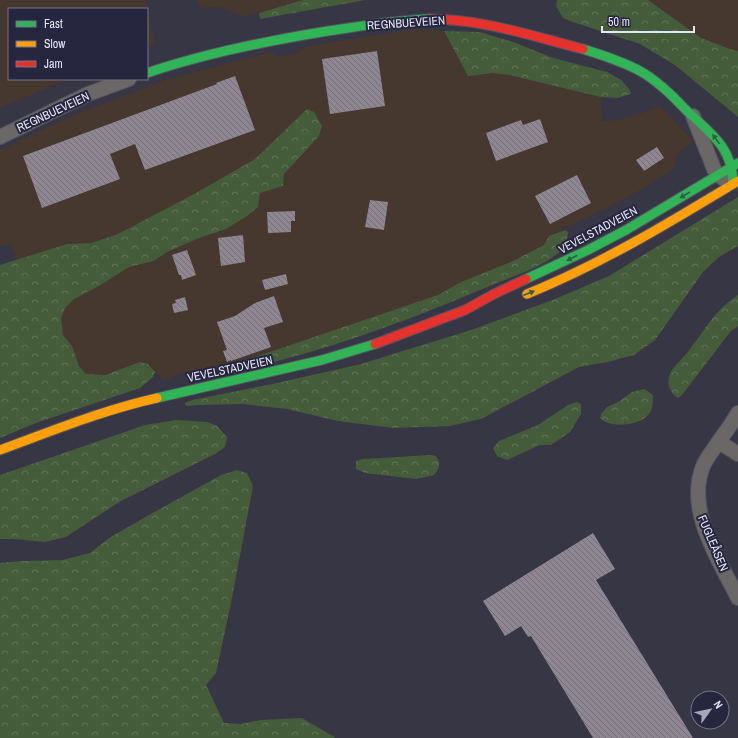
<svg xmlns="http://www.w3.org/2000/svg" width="738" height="738" font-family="'Archivo Narrow',sans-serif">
<defs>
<pattern id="forest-crowns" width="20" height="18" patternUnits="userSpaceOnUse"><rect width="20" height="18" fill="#455c3a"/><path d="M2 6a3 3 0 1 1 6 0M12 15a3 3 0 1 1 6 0" fill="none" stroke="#607357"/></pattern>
<pattern id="building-back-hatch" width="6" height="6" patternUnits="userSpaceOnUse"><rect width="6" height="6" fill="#8e8791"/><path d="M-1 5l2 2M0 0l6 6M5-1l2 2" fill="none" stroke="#747078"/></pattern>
</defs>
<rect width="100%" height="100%" fill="#373644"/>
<!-- commercial -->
<path fill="#46372f" d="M0 0H145L155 44 147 48V9H9V79H69L0 108Z
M195 0H303L244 17 219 7 201 8Z
M648 0H738V51L730 49 701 38Z
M417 29 444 31 468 76 493 73 509 75 601 97 602 121 616 120 637 115 660 106 694 141 676 155 675 166 671 171 627 198 549 236 544 245 513 261 461 282 438 295 219 369 201 372H185L163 381 148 364 140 362 105 375 86 374 79 366 72 346 63 335 61 318 65 308 74 299 99 286 129 267 154 261 167 252 199 238 226 229 247 216 258 207 260 193 283 186 284 174 298 158 307 109 255 159 194 194 118 234 91 243 67 244 17 260 11 244 0 246V150L73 115 165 80 270 52 280 57 299 52 306 47 313 45Z"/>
<!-- forest -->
<path fill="url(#forest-crowns)" d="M303 0H365L260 19 259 13Z
M557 0H648L701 38 730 49 738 51V117L675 65 640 44 570 21 563 18 556 6Z
M444 31 480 32 516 43 553 58 607 72 621 80 629 89 631 94 617 98 601 97 509 75 493 73 468 76Z
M307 109 314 112 322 126 319 136 284 174 283 186 260 193 258 207 247 216 226 229 199 238 167 252 154 261 129 267 99 286 74 299 65 308 61 318 63 335 72 346 79 366 86 374 105 375 140 362 148 364 155 372 153 377 140 388 36 423 0 438V265L67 244 91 243 118 234 194 194 255 159Z
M738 197V246L719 257 703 272 655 340 634 355 608 362 579 367 481 419 450 426 394 428 338 421 287 409 243 404 196 405 188 406 185 405V403L192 400 277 383 361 364 474 329 555 299 609 276Z
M565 230 568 232C568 240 563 249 557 254 542 267 511 277 492 285 433 310 372 334 310 352 283 360 255 367 228 374L220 373 219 369 438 295 461 282 513 261 544 245 549 236Z
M738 295V326L731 331 682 395 678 398C670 393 666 383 670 374 672 368 683 358 687 353 705 331 713 311 738 295Z
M644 389 653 395C653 403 653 411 647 416 638 426 609 428 600 418L601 414 607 407 618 402 632 392Z
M577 402 581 404V414L570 432 551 445H540L507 460 497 456 493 448 499 441 538 425 568 405Z
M176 420 207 422 217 426 227 437 225 447 215 454 119 502 66 537 45 542 13 539H0V475L145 425Z
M431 455 436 456C441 464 440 467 434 475L416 479 365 473 356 469V461L363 459Z
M237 470 247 473 253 486 231 603 216 673 206 685 224 723 241 724 261 720 302 718 336 738H0V563L21 561 63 560 90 553 109 538 149 515 221 475Z"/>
<!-- building -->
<path fill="url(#building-back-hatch)" d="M377 51 385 106 330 114 322 59Z
M235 76 255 130 145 170 135 144 110 154 120 179 42 208 23 156 217 84 216 83Z
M540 119 548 142 496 161 486 133 521 120 523 125Z
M657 147 664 158 644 171 636 160Z
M577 175 591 203 550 224 535 196Z
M370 200 388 202 384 230 365 227Z
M295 211V221H291V232L268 233 267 212Z
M243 235 245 262 221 266 218 238Z
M187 250 196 275 182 280 181 275H179L172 255Z
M286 274 288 284 265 290 262 280Z
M274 296 283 322 264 328 271 347 231 361V360L227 362 223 351 227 350 217 322 235 316 255 303Z
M185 297 188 310 174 313 172 304 176 303 175 300Z
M593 533 615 569 596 580 693 738H593L531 636 528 637 521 626 505 636 483 601Z"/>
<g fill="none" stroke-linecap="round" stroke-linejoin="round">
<defs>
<path id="street" d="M693 116 714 169 718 175 726 180
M0 137 88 94 129 79
M738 413C732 423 726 432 719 441 714 449 708 456 704 464 684 508 719 560 738 598
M719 442 738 454"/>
<path id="fast" d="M583 49C602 55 622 61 640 71 658 81 672 95 686 110 710 133 733 147 733 184
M147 73C206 53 266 41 328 31 362 26 396 20 430 19
M526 279 588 250 626 230 738 163
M157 398 322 360 375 344"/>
<path id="slow" d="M527 294C601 264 669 223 738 181
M0 450C52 431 103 410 157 398"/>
<path id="jam" d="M430 19C483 19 532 36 583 49
M375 344 465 310 494 294 526 279"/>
</defs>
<!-- street casing -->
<use href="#street" stroke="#54535f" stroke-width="16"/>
<!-- fast casing -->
<use href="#fast" stroke="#54535f" stroke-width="11"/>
<!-- slow casing -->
<use href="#slow" stroke="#54535f" stroke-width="11"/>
<!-- jam casing -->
<use href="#jam" stroke="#54535f" stroke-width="11"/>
<!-- street -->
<use href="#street" stroke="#6a6766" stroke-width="14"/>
<!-- fast -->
<use href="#fast" stroke="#30b455" stroke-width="9"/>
<!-- slow -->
<use href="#slow" stroke="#ff9f0a" stroke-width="9"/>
<!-- jam -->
<use href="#jam" stroke="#e5322d" stroke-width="9"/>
</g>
<!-- one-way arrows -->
<defs><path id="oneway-solid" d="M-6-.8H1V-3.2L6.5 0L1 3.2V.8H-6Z"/></defs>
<g fill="#2b5f48">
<use href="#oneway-solid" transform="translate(716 139) rotate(-126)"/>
<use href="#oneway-solid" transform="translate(685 195) rotate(149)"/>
<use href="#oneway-solid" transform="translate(572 258) rotate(153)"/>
<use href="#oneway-solid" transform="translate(529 293) rotate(-21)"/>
</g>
<g text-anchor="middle" stroke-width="4" stroke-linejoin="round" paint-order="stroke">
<!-- street labels -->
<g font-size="12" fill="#e4e4f4" stroke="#27263f">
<text transform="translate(406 23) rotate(-4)" y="4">REGNBUEVEIEN</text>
<text transform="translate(53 112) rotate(-25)" y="4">REGNBUEVEIEN</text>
<text transform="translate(598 230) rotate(-28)" y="4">VEVELSTADVEIEN</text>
<text transform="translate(230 369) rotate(-12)" y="4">VEVELSTADVEIEN</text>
<text transform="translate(713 543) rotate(67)" y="4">FUGLEÅSEN</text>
</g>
</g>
<!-- legend -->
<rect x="8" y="8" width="140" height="72" fill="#27263f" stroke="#737287"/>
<rect x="16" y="21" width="20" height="6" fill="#30b455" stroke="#737287"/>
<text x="44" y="28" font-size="12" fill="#e4e4f4">Fast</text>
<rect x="16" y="41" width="20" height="6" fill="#ff9f0a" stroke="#737287"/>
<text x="44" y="48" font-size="12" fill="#e4e4f4">Slow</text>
<rect x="16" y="61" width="20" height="6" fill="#e5322d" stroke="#737287"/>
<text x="44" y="68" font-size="12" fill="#e4e4f4">Jam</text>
<!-- north arrow -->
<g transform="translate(710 710) rotate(57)"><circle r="19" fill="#27263f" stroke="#737287"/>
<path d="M0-3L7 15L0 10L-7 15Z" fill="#a7a7b6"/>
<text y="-6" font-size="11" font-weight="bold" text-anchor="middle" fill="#e4e4f4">N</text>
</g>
<!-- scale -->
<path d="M602 26v6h92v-6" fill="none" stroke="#e4e4f4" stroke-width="2"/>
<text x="608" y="26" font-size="12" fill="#e4e4f4" stroke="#27263f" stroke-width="3" paint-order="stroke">50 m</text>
</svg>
